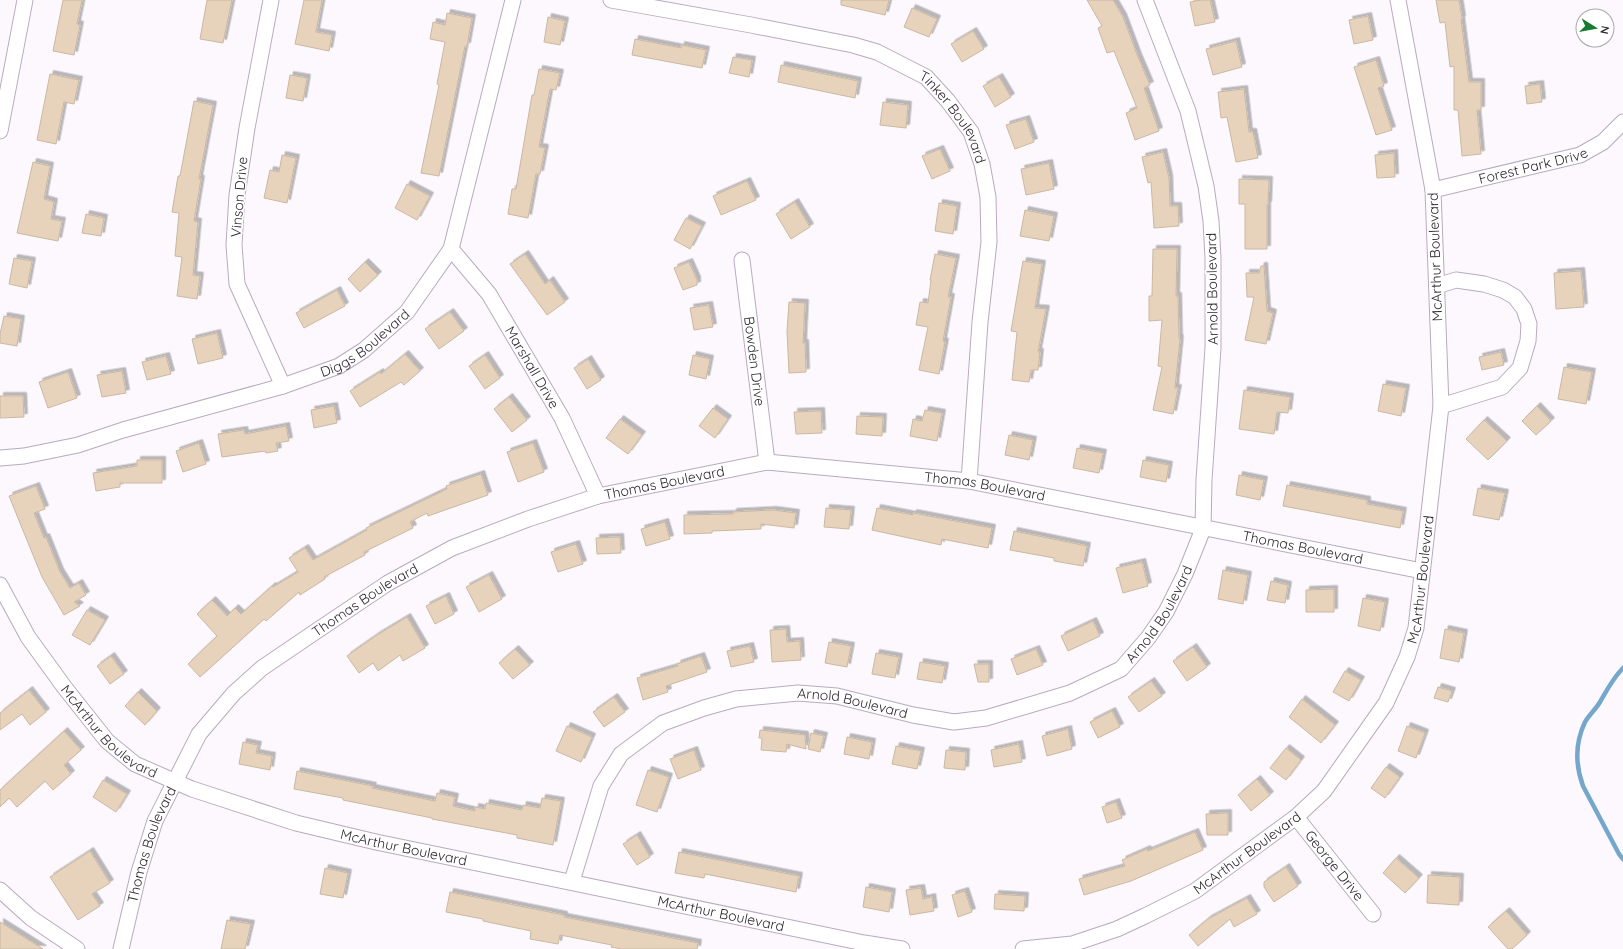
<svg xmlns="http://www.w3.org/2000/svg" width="1623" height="949" font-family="Quicksand,sans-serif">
<defs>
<filter id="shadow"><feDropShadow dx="3.5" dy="-3.5" stdDeviation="0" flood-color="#0004"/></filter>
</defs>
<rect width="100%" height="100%" fill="#fcf8fe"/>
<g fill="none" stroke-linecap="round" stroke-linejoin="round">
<!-- stream -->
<path stroke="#75a7cb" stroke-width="4.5" d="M1623 668C1613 678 1607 690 1600 702 1596 709 1589 715 1585 722 1575 743 1575 764 1583 786L1619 854 1623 859"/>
</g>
<!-- building -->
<path fill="#e7d3bc" stroke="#cab8a0" filter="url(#shadow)" d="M63 0H82L77 24 80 25 74 55 53 51Z
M207 0H232L223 43 200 39Z
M304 0H322L316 32 332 35 329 51 295 44Z
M841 0H889L885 15 841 5Z
M1087 0H1113L1123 17 1138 57 1150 85 1144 88 1159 131 1135 140 1126 113 1137 108 1114 51 1107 53 1098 28 1102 26Z
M1201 0H1210L1215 22 1195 26 1190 2Z
M1436 0H1459L1462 19 1461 20 1469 82H1481V110H1477L1481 154 1462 156 1458 110H1454V66L1450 67 1445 22 1440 23Z
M912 8 937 19 929 37 904 27Z
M447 13 472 18 467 46H465L439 176 421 173 439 85 437 84 445 42 430 39 433 22 445 25Z
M1368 16 1373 40 1354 44 1349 20Z
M548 17 565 21 560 45 544 42Z
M973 31 984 49 962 62 951 44Z
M635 39 681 48V45L706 50 702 68 632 55Z
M1236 41 1242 67 1213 75 1206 49Z
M733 57 752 60 749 77 729 73Z
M1376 60 1384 86 1378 88 1392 130 1376 135 1354 67Z
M781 65 858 81 855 98 778 82Z
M539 69 560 73 556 90 550 89 539 147 545 148 540 174H536L528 218 508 214 512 189H516L532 95H534Z
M50 74 79 80 74 104 64 102 56 144 37 140Z
M290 75 307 78 303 101 286 98Z
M999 77 1011 97 995 107 983 86Z
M1540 84 1542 102 1527 104 1525 86Z
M1244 89 1249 132H1253L1258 158 1236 162 1227 117 1221 118 1218 92Z
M194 101 213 105 199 179H201L194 221 198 222 193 275 200 276 197 299 177 296 182 257 175 256 179 213 172 212 178 176H180Z
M883 102 908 105 906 128 880 125Z
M1026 119 1034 142 1015 149 1006 125Z
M940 149 950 171 932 179 922 156Z
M1163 152 1169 178 1170 206H1178L1179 226 1154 228 1151 182 1148 183 1142 157Z
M1394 153 1395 177 1377 178 1375 155Z
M282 155 296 158 287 203 264 198 270 170 279 172Z
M33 162 50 166 44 199 54 202 51 219 62 221 58 241 17 233Z
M1049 163 1054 189 1026 195 1021 169Z
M1239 179 1269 180 1268 205H1267V249H1245V204H1239Z
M747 181 756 200 721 215 713 196Z
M407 184 430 196 417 220 395 208Z
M795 202 810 227 791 239 776 214Z
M939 203 957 206 953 234 935 231Z
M1025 210 1054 216 1049 241 1020 236Z
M86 214 104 218 101 236 82 233Z
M686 218 702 226 690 249 674 240Z
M1153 249H1177L1176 296H1178L1179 338 1180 339 1175 388H1178L1173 414 1153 410 1162 367 1158 366 1162 320 1149 321V296H1152Z
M525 254 545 284 550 280 565 302 547 315 510 264Z
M935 254 956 258 948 297H951L943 341 945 342 939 374 919 370 928 327 916 325 920 302 928 303 931 280H930Z
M14 258 32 261 27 288 9 284Z
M1023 261 1042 264 1035 308 1046 309 1038 352H1040L1038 370H1031L1029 382 1012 380 1017 332 1011 331Z
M365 262 378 275 360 292 348 279Z
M689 262 697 280V285L683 290 674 268Z
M1261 266H1264L1267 311 1273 313 1266 344 1245 340 1254 297H1247L1246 273H1259Z
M1581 271 1584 307 1556 309 1554 273Z
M337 290 345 306 304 328 296 313Z
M789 302 805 303 803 343H805L806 372 789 373 787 331Z
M709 305 713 327 694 330 690 308Z
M450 312 464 331 439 349 425 329Z
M4 316 21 319 17 346 0 343V334Z
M217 333 223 358 198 364 192 339Z
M1501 352 1504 365 1482 370 1479 357Z
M405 354 420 371 404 385 401 382 360 407 350 391 380 372 381 374Z
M485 355 500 378 485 389 469 366Z
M693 355 710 359 706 379 689 375Z
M166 356 171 374 147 380 142 362Z
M588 359 601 380 587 389 574 368Z
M1564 367 1592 372 1586 404 1558 399Z
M122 371 126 393 102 397 97 375Z
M68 372 77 398 48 408 39 382Z
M1383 384 1406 388 1401 416 1378 411Z
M1244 390 1290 397 1288 413 1277 412 1274 434 1239 429Z
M0 396H23L24 417 0 418Z
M509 397 527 420 512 432 494 409Z
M334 406 337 423 314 428 311 410Z
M1537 406 1551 421 1536 435 1522 421Z
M713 408 728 419 715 438 699 426Z
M925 410 942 413 937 441 910 436 913 419 922 421Z
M821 411 822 433 796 434 794 412Z
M857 416 883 417 882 436 856 434Z
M620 419 642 435 628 454 606 438Z
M1484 420 1507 441 1488 460 1466 439Z
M286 426 289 441 276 443 278 451 266 453 265 451 222 457 218 434 244 430 245 434Z
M1009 435 1033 440 1029 460 1005 455Z
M199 443 206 464 183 472 176 451Z
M533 443 544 472 518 482 507 452Z
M1077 448 1103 453 1099 473 1073 468Z
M137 460H162V483H120V487L96 491 93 473 137 466Z
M1143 460 1169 465 1166 482 1140 477Z
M481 474 488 495 428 516 427 513 410 522 413 528 364 552 365 555 324 577 325 579 300 595 299 592 266 621 264 619 200 677 188 664 217 636 197 614 212 600 227 616 235 608 241 614 272 586 273 587 298 572 289 558 305 548 313 560 367 530 366 528 447 489 446 486Z
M1239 475 1264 480 1260 500 1236 495Z
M1287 485 1367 500V504L1403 511 1400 528 1283 506Z
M36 486 45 509 34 513 44 538 46 537 60 572 70 588 79 583 86 595 74 602 80 606 64 615 42 577 9 496Z
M1478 488 1505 493 1499 520 1473 515Z
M826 508 851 510 849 529 824 527Z
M877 508 913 515V513L992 528 988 548 942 539 941 545 872 530Z
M773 510 796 513 794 528 761 524V529L712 531V533L684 534V515L733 514V512Z
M665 522 670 539 646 546 641 529Z
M1014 531 1087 546 1083 566 1054 561V558L1010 550Z
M620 537 621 553 597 554 596 538Z
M576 544 583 564 558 572 551 552Z
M1142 562 1148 586 1123 593 1116 568Z
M1223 570 1248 575 1243 604 1218 599Z
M489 575 502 599 479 612 466 587Z
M1271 581 1288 585 1285 603 1267 600Z
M1334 589V612H1306V590Z
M446 596 454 614 435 624 426 606Z
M1363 598 1385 602 1380 631 1358 626Z
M87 610 105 620 90 645 72 635Z
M407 617 425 648 403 661 400 655 378 671 373 663 359 673 347 656 377 635Z
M1093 621 1100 636 1068 651 1061 636Z
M786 629 787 642 800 641 801 660 772 662 770 630Z
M1445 629 1464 633 1459 662 1440 658Z
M829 642 851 646 847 667 825 663Z
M750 646 754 662 731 667 727 651Z
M1193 647 1207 667 1187 681 1173 661Z
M515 649 530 665 513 679 499 663Z
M1036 649 1043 665 1017 675 1011 659Z
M876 653 899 657 895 678 872 674Z
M111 656 124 674 110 684 97 666Z
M701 656 707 672 666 686 668 692 643 700 637 678 678 666 677 664Z
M920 662 945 666 942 683 917 679Z
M974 664H989V682H978Z
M1345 671 1361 680 1349 701 1333 692Z
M1151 681 1162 696 1139 712 1128 697Z
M1438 687 1452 691 1448 702 1434 698Z
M29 690 46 712 30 725 22 714 0 730V713Z
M138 692 157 711 145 725 125 706Z
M614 697 625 712 604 727 593 712Z
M1302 699 1335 725 1321 743 1289 717Z
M1112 711 1120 727 1098 738 1090 722Z
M567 726 592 737 581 762 556 751Z
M1407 726 1425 733 1416 758 1398 751Z
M1068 729 1072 749 1047 756 1042 736Z
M760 730 805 735 806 749 787 744 786 752 761 750 762 738H759Z
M64 731 81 750 64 765 71 774 53 790 45 781 17 807 9 798 0 807V790Z
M811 733 824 736 820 752 808 749Z
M847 737 872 742 869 759 844 754Z
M243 742 258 745 256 753 272 756 270 770 239 764Z
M1019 744 1022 762 994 767 991 750Z
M896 746 921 751 917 769 892 764Z
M1286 748 1301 760 1286 780 1270 768Z
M694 750 701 770 678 779 670 759Z
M946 750 966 752 965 770 944 768Z
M1386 767 1400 777 1385 798 1371 788Z
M648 770 669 777 657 812 636 805Z
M297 771 373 786 372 788 435 801 437 793 455 797 453 806 475 811V807L485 809 486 803 522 810 523 805 540 808 542 798 561 801 553 845 517 838V835L432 819V818L343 800V798L294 789Z
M1257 779 1270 795 1251 811 1238 795Z
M103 780 127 794 116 812 93 797Z
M1116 802 1122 818 1107 823 1102 807Z
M1228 813V835H1207L1206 814Z
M1195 832 1203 850 1131 881 1084 895 1079 879 1125 866 1122 860 1147 849 1148 851Z
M637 835 650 857 637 865 623 844Z
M90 851 110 883 92 894 100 906 78 920 50 877Z
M679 852 799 876 796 892 705 874 704 878 675 873Z
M1396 858 1419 878 1405 893 1383 873Z
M1286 867 1298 886 1274 902 1264 887V882Z
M325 868 348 873 343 898 320 894Z
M1428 875 1460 877 1459 905 1427 903Z
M866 887 892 892 889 912 863 907Z
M921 888 923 899 932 897 934 911 910 915 906 890Z
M965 891 972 912 958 917 952 895Z
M450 892 564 915V917L698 943 697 949H622L611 947 612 945 560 935 558 944 530 939 531 931 483 921V919L446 912Z
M995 894 1025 896 1024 911 994 909Z
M1247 898 1257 914 1234 927 1230 919 1198 946 1189 935 1208 919Z
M1506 911 1527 935 1512 949H1508L1488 927Z
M227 920 251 924 245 949H221Z
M0 922 43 949H0Z"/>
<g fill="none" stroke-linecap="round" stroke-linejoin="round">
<defs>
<g id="minor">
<path d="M271 0 247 128 237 195 234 245 237 284 283 386"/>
<path id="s1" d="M611 0 751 25 853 45 877 52 926 77 948 101 971 132 982 164 988 197 989 242 980 322 969 481"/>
<path d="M0 131 25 0"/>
<path id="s2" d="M1433 190 1580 155 1603 142 1623 122"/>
<path id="s3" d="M451 249 489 294 562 418 598 496"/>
<path id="s4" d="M742 260 767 462"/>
<path d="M1437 286 1456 280 1484 284 1503 290 1515 297 1524 309 1529 324 1528 341 1520 368 1502 387 1441 406"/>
<path id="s5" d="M0 458 24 456 78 445 123 430 283 386 339 366 364 350 407 312 451 249 513 0"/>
<path id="s6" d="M0 585 28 637 65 688 107 741 135 764 192 789 296 823 376 842 864 943 902 949"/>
<path id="s7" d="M1296 817 1373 914"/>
<path id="s8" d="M572 881 601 786 621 754 663 723 704 708 736 699 798 693 837 696 913 715 954 722 986 718 1070 693 1121 669 1148 638 1166 612 1185 574 1203 529 1204 480 1213 348V258L1211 221 1206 186 1188 111 1145 0"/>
<path d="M0 890 31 918 77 949"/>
<path id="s9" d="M121 949 139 872 155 821 199 734 234 693 262 668 318 630 388 583 452 548 528 519 598 496 767 462 969 481 1422 571"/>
<path id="s10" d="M1023 949 1072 944 1117 929 1145 916 1195 891 1296 817 1324 791 1386 703 1407 657 1416 628 1441 406 1433 190 1398 0"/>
</g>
</defs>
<!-- minor casing -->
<use href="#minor" stroke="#baa9c0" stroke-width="17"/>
<!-- minor -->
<use href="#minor" stroke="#fff" stroke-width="15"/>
</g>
<g text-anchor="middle" stroke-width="3.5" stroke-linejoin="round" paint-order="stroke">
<!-- street labels -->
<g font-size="14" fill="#2e2730" stroke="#fff">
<text dy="5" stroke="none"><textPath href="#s1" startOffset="375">Tinker Boulevard</textPath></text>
<text dy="5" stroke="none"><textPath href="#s2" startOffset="103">Forest Park Drive</textPath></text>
<text transform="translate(239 197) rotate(-85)" y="5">Vinson Drive</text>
<text transform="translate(1435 257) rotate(-92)" y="5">McArthur Boulevard</text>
<text transform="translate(1212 289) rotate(-91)" y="5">Arnold Boulevard</text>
<text dy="5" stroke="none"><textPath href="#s5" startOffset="386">Diggs Boulevard</textPath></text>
<text dy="5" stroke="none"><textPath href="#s4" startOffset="102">Bowden Drive</textPath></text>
<text dy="5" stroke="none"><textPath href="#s3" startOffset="144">Marshall Drive</textPath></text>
<text dy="5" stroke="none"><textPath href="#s9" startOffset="769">Thomas Boulevard</textPath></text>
<text dy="5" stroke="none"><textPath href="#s9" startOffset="1093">Thomas Boulevard</textPath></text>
<text dy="5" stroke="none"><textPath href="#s9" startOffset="1417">Thomas Boulevard</textPath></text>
<text dy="5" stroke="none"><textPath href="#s10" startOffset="584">McArthur Boulevard</textPath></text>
<text dy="5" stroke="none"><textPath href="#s9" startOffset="445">Thomas Boulevard</textPath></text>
<text dy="5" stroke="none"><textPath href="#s8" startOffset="731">Arnold Boulevard</textPath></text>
<text dy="5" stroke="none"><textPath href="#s8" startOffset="384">Arnold Boulevard</textPath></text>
<text dy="5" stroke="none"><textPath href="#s6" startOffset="185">McArthur Boulevard</textPath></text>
<text dy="5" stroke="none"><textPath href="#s9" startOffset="109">Thomas Boulevard</textPath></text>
<text dy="5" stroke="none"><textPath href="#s6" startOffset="508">McArthur Boulevard</textPath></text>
<text dy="5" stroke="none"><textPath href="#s10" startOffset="248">McArthur Boulevard</textPath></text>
<text dy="5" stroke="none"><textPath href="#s7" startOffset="62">George Drive</textPath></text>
<text dy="5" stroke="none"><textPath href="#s6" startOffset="832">McArthur Boulevard</textPath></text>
</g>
</g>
<!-- north arrow -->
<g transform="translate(1595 28) rotate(101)"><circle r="19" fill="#ffffff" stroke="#aba9ac"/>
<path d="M0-3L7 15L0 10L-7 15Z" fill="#157c2f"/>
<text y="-6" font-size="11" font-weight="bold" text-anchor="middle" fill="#2e2730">N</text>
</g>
</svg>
